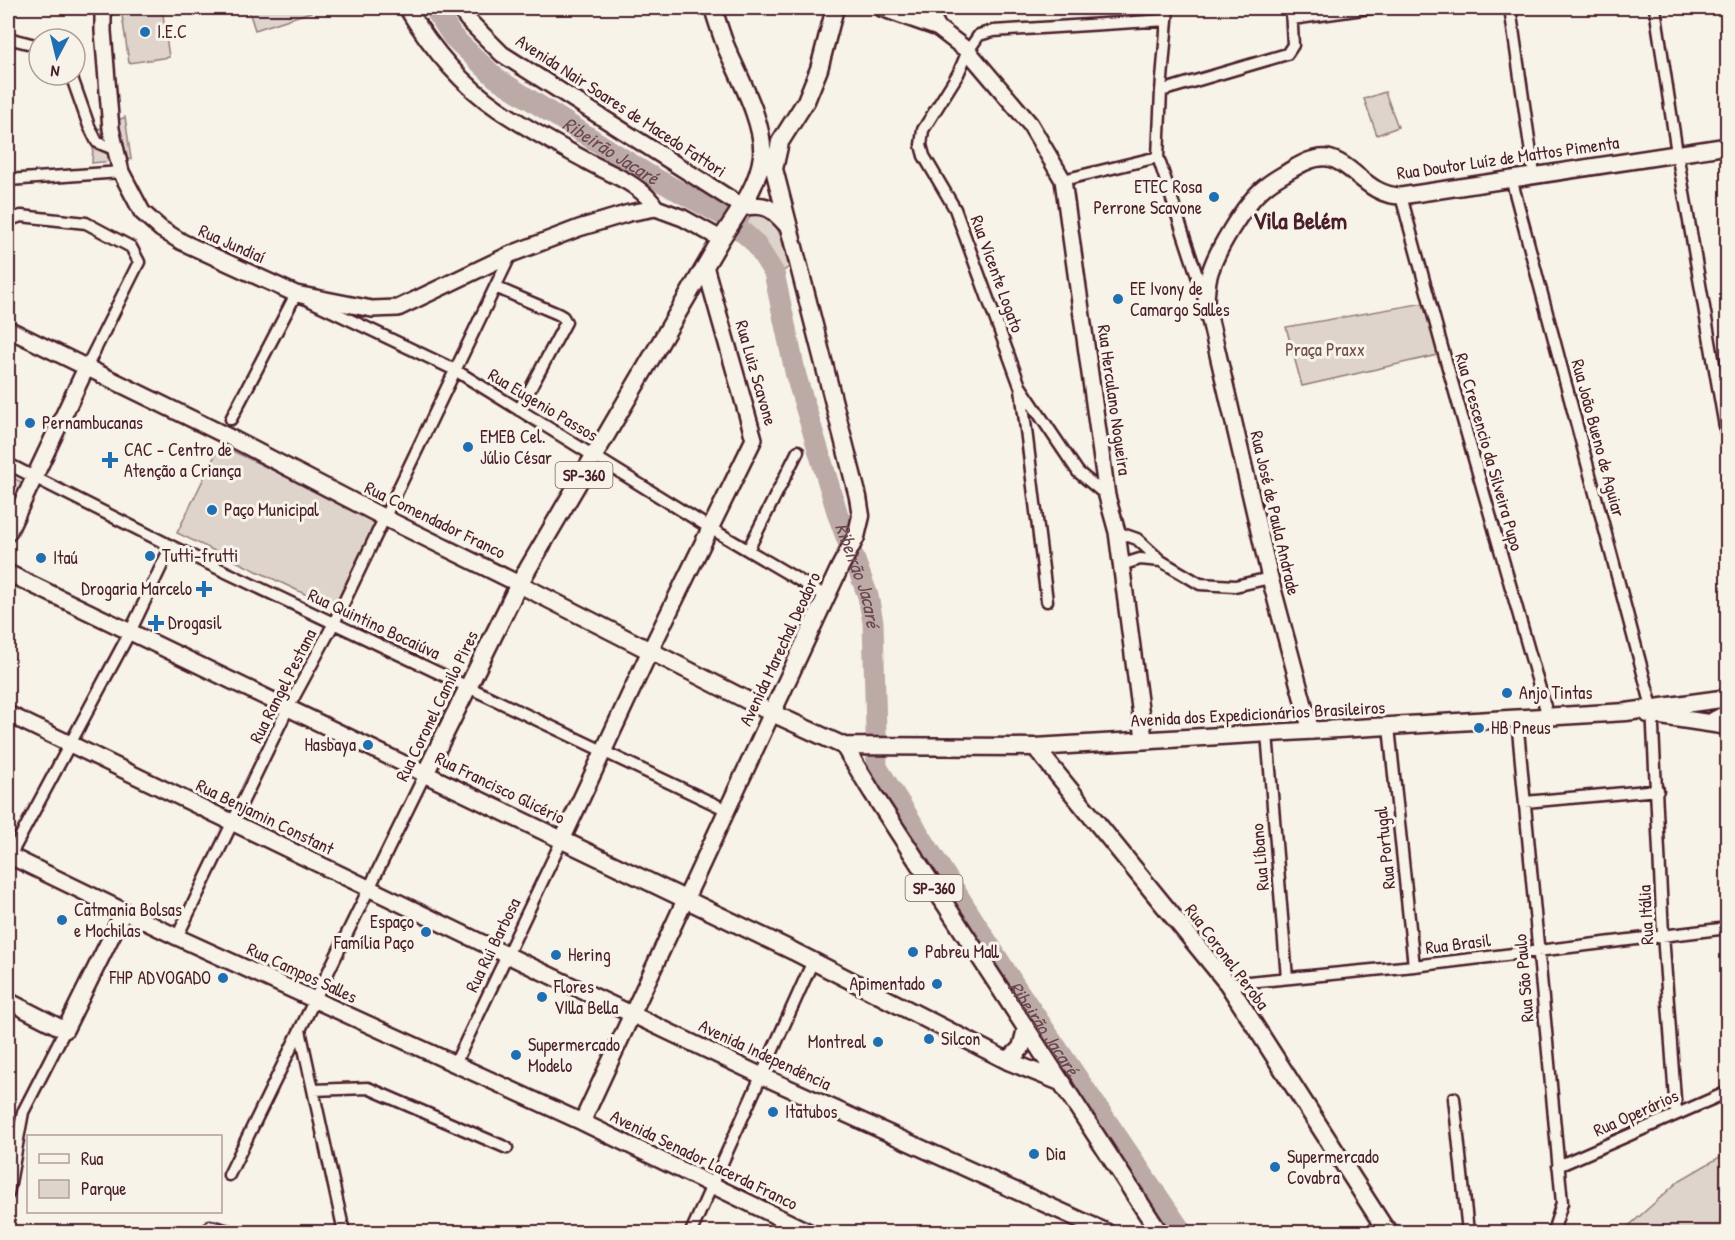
<svg xmlns="http://www.w3.org/2000/svg" width="1735" height="1240" font-family="'Patrick Hand',sans-serif">
<rect width="100%" height="100%" fill="#f7f3e8"/>
<filter id="ink" filterUnits="userSpaceOnUse"><feTurbulence type="fractalNoise" baseFrequency=".0167" numOctaves="2"/><feDisplacementMap in="SourceGraphic" scale="12" xChannelSelector="R" yChannelSelector="G"/><feConvolveMatrix kernelMatrix="1 2 1 2 8 2 1 2 1" color-interpolation-filters="sRGB"/></filter>
<g filter="url(#ink)">
<!-- green -->
<path fill="#ded4cc" stroke="#947a7c" stroke-width="1.5" d="M121 8H162L169 57 129 63Z
M248 8H323L255 30Z
M1385 92 1398 127 1377 135 1364 99Z
M125 117 131 159 92 163 94 131Z
M751 214C783 217 781 241 789 267L782 272 761 239 745 226Z
M1424 303 1438 355 1302 386 1286 327Z
M220 445 377 520 334 608 177 533Z
M8 475 25 484 8 518Z
M1727 1130V1232H1622L1680 1180 1720 1157 1725 1150Z"/>
<g fill="none" stroke-linecap="round" stroke-linejoin="round">
<!-- river -->
<path stroke="#bcaaa7" stroke-width="21" id="s1" d="M434 8 453 37 496 78 649 175 726 217 755 243 774 273 796 376 838 515 868 596 873 622 877 767 1017 989 1182 1232"/>
<defs>
<path id="street" d="M1168 8 1161 91 1158 157 1204 297
M1510 8 1534 174
M1655 8 1677 153 1728 444
M1292 19 1370 8
M8 38 39 46
M71 75 89 126 97 142 116 150
M1161 91 1287 54 1293 45 1291 8
M1511 178 1652 707 1663 934 1676 1113
M8 180 121 172
M1063 180 1158 157
M1401 196 1442 347 1548 717
M8 224 10 220 21 216 86 223 131 247 139 262 86 368
M495 287 558 314 563 317 566 322 519 410
M1021 389 1047 601
M231 419 296 294 455 370 710 528 826 596
M8 464 171 546 727 810
M1107 496 1078 472 1020 386 955 209 924 156 921 145 923 130 958 74 968 51 979 35 993 31 1167 20
M1117 532 1137 539 1161 561 1200 584 1235 586 1270 578
M748 550 798 451
M1121 565 1140 559 1161 561
M1517 719 1562 1203 1553 1232
M1389 727 1414 966
M1267 733 1287 978
M1525 802 1658 790
M10 856 130 632 171 546
M177 937 288 708 334 623 511 254
M1228 984 1414 966 1728 928
M300 1030 344 1232
M455 1064 562 840
M313 1090 368 1088 507 1148
M1454 1098 1468 1232
M1558 1166 1728 1092
M229 1175 425 774
M8 1194 23 1112 65 1030
M210 1226 233 1232
M691 1232 813 961"/>
<path id="secondary" d="M103 8V31L111 129 121 172 142 212 161 229 182 242 296 294 372 309 398 308 511 254 579 228 629 213 656 208 683 218 721 239
M407 8C430 46 461 84 498 109 526 128 556 144 585 160 609 174 641 183 656 208
M459 8 468 20 502 54 743 207
M881 8 938 28 968 51 1030 124 1063 180 1107 496 1117 532 1144 739
M928 8 938 28
M8 329 235 440 385 518 519 584
M8 533 86 368
M8 573 425 774
M8 714 507 955 762 1076 1107 1232
M1311 731 1270 578 1206 303C1206 296 1207 288 1208 280 1213 255 1245 202 1266 186 1273 180 1281 176 1289 171 1301 164 1314 156 1328 158 1353 163 1368 196 1401 196L1728 146
M562 840 650 651 754 439 705 266
M8 855 177 937 582 1122 809 1232
M8 1001 65 1030 124 911
M582 1122 772 713"/>
<path id="primary" d="M713 8C717 21 721 34 726 47 739 77 765 124 762 156 758 187 737 214 721 239L519 584 425 774 793 951 1008 1061 1063 1083
M743 207C766 203 772 208 787 225
M519 584 772 713 844 746 1035 747 1626 712 1728 698
M772 713 840 567 856 537 861 516 858 497 774 169 780 142 806 101 819 69 835 8
M1648 714 1728 726
M1709 723 1728 713
M844 746 872 792 1159 1232
M1035 747 1228 984 1384 1227 1390 1232
M1008 1061 1021 1048 1026 1029"/>
</defs>
<!-- street casing -->
<use href="#street" stroke="#4a1f2b" stroke-width="15"/>
<!-- secondary casing -->
<use href="#secondary" stroke="#4a1f2b" stroke-width="20"/>
<!-- primary casing -->
<use href="#primary" stroke="#4a1f2b" stroke-width="21"/>
<!-- street -->
<use href="#street" stroke="#f7f3e8" stroke-width="10"/>
<!-- secondary -->
<use href="#secondary" stroke="#f7f3e8" stroke-width="15"/>
<!-- primary -->
<use href="#primary" stroke="#f7f3e8" stroke-width="16"/>
</g>
</g>
<!-- markers -->
<g fill="#1f6fb2" stroke="#f7f3e8" stroke-width="2">
<circle cx="145" cy="32" r="6"/>
<circle cx="1214" cy="197" r="6"/>
<circle cx="1118" cy="299" r="6"/>
<circle cx="30" cy="423" r="6"/>
<circle cx="468" cy="447" r="6"/>
<path d="M107 451h6v6h6v6h-6v6h-6v-6h-6v-6h6z"/>
<circle cx="212" cy="510" r="6"/>
<circle cx="150" cy="556" r="6"/>
<circle cx="41" cy="558" r="6"/>
<path d="M201 580h6v6h6v6h-6v6h-6v-6h-6v-6h6z"/>
<path d="M153 614h6v6h6v6h-6v6h-6v-6h-6v-6h6z"/>
<circle cx="1507" cy="693" r="6"/>
<circle cx="1479" cy="728" r="6"/>
<circle cx="368" cy="745" r="6"/>
<circle cx="62" cy="920" r="6"/>
<circle cx="426" cy="932" r="6"/>
<circle cx="913" cy="952" r="6"/>
<circle cx="556" cy="955" r="6"/>
<circle cx="223" cy="978" r="6"/>
<circle cx="937" cy="984" r="6"/>
<circle cx="542" cy="997" r="6"/>
<circle cx="929" cy="1039" r="6"/>
<circle cx="878" cy="1042" r="6"/>
<circle cx="516" cy="1055" r="6"/>
<circle cx="773" cy="1112" r="6"/>
<circle cx="1034" cy="1154" r="6"/>
<circle cx="1275" cy="1167" r="6"/>
</g>
<g text-anchor="middle" stroke-width="6" stroke-linejoin="round" paint-order="stroke">
<!-- shield labels -->
<g fill="#f7f3e8" stroke="#7e5f64" stroke-width="1.5">
<rect x="555.5" y="462" width="57" height="26" rx="4.5"/>
<rect x="905.5" y="875" width="57" height="26" rx="4.5"/>
</g>
<g font-size="16" font-weight="bold" fill="#4a1f2b">
<text x="584" y="481">SP-360</text>
<text x="934" y="894">SP-360</text>
</g>
<!-- poi labels -->
<g font-size="18" fill="#4a1f2b" stroke="#f7f3e8" text-anchor="start">
<text x="157" y="38">I.E.C</text>
<text x="1202" y="193" text-anchor="end">ETEC Rosa<tspan x="1202" dy="21">Perrone Scavone</tspan></text>
<text x="1130" y="295">EE Ivony de<tspan x="1130" dy="21">Camargo Salles</tspan></text>
<text x="42" y="429">Pernambucanas</text>
<text x="480" y="443">EMEB Cel.<tspan x="480" dy="21">Júlio César</tspan></text>
<text x="124" y="456">CAC - Centro de<tspan x="124" dy="21">Atenção a Criança</tspan></text>
<text x="224" y="516">Paço Municipal</text>
<text x="162" y="562">Tutti-frutti</text>
<text x="53" y="564">Itaú</text>
<text x="192" y="595" text-anchor="end">Drogaria Marcelo</text>
<text x="168" y="629">Drogasil</text>
<text x="1519" y="699">Anjo Tintas</text>
<text x="1491" y="734">HB Pneus</text>
<text x="356" y="751" text-anchor="end">Hasbaya</text>
<text x="74" y="916">Catmania Bolsas<tspan x="74" dy="21">e Mochilas</tspan></text>
<text x="414" y="928" text-anchor="end">Espaço<tspan x="414" dy="21">Família Paço</tspan></text>
<text x="925" y="958">Pabreu Mall</text>
<text x="568" y="961">Hering</text>
<text x="211" y="984" text-anchor="end">FHP ADVOGADO</text>
<text x="925" y="990" text-anchor="end">Apimentado</text>
<text x="554" y="993">Flores<tspan x="554" dy="21">VIlla Bella</tspan></text>
<text x="941" y="1045">Silcon</text>
<text x="866" y="1048" text-anchor="end">Montreal</text>
<text x="528" y="1051">Supermercado<tspan x="528" dy="21">Modelo</tspan></text>
<text x="785" y="1118">Itatubos</text>
<text x="1046" y="1160">Dia</text>
<text x="1287" y="1163">Supermercado<tspan x="1287" dy="21">Covabra</tspan></text>
</g>
<!-- street labels -->
<g font-size="18" fill="#4a1f2b" stroke="#f7f3e8">
<text transform="translate(621 106) rotate(33)" y="6">Avenida Nair Soares de Macedo Fattori</text>
<text transform="translate(1508 158) rotate(-8)" y="6">Rua Doutor Luíz de Mattos Pimenta</text>
<text transform="translate(232 244) rotate(24)" y="6">Rua Jundiaí</text>
<text transform="translate(997 274) rotate(70)" y="6">Rua Vicente Logato</text>
<text transform="translate(756 373) rotate(74)" y="6">Rua Luiz Scavone</text>
<text transform="translate(1114 400) rotate(82)" y="6">Rua Herculano Nogueira</text>
<text transform="translate(543 405) rotate(31)" y="6">Rua Eugenio Passos</text>
<text transform="translate(1598 438) rotate(75)" y="6">Rua João Bueno de Aguiar</text>
<text transform="translate(1489 452) rotate(74)" y="6">Rua Crescencio da Silveira Pupo</text>
<text transform="translate(1275 513) rotate(77)" y="6">Rua José de Paula Andrade</text>
<text transform="translate(435 520) rotate(26)" y="6">Rua Comendador Franco</text>
<text transform="translate(374 624) rotate(25)" y="6">Rua Quintino Bocaiúva</text>
<text transform="translate(780 649) rotate(-65)" y="6">Avenida Marechal Deodoro</text>
<text transform="translate(283 686) rotate(-63)" y="6">Rua Rangel Pestana</text>
<text transform="translate(437 706) rotate(-64)" y="6">Rua Coronel Camilo Pires</text>
<text transform="translate(1258 714) rotate(-3)" y="6">Avenida dos Expedicionários Brasileiros</text>
<text transform="translate(500 788) rotate(26)" y="6">Rua Francisco Glicério</text>
<text transform="translate(265 817) rotate(26)" y="6">Rua Benjamin Constant</text>
<text transform="translate(1385 848) rotate(-96)" y="6">Rua Portugal</text>
<text transform="translate(1260 857) rotate(-95)" y="6">Rua Líbano</text>
<text transform="translate(1646 915) rotate(-93)" y="6">Rua Itália</text>
<text transform="translate(1458 944) rotate(-7)" y="6">Rua Brasil</text>
<text transform="translate(493 945) rotate(-64)" y="6">Rua Rui Barbosa</text>
<text transform="translate(1227 957) rotate(53)" y="6">Rua Coronel Peroba</text>
<text transform="translate(302 973) rotate(25)" y="6">Rua Campos Salles</text>
<text transform="translate(1524 978) rotate(-95)" y="6">Rua São Paulo</text>
<text transform="translate(765 1055) rotate(25)" y="6">Avenida Independência</text>
<text transform="translate(1636 1113) rotate(-24)" y="6">Rua Operários</text>
<text transform="translate(704 1160) rotate(26)" y="6">Avenida Senador Lacerda Franco</text>
</g>
<!-- park labels -->
<g font-size="18" fill="#6f4c53" stroke="#f7f3e8">
<text x="1325" y="356">Praça Praxx</text>
</g>
<!-- water labels -->
<g font-size="20" font-style="italic" fill="#6c4950" stroke="#f7f3e8">
<text dy="7" stroke="none"><textPath href="#s1" startOffset="230">Ribeirão Jacaré</textPath></text>
<text dy="7" stroke="none"><textPath href="#s1" startOffset="752">Ribeirão Jacaré</textPath></text>
<text dy="7" stroke="none"><textPath href="#s1" startOffset="1256">Ribeirão Jacaré</textPath></text>
</g>
<!-- district labels -->
<g font-size="24" font-weight="bold" fill="#4a1f2b" stroke="#f7f3e8">
<text x="1300" y="229">Vila Belém</text>
</g>
</g>
<!-- margin -->
<rect width="1735" height="1240" fill="none" stroke="#f7f3e8" stroke-width="30"/>
<rect x="15" y="15" width="1705" height="1210" fill="none" stroke="#4a1f2b" stroke-width="2" filter="url(#ink)"/>
<!-- legend -->
<rect x="27" y="1135" width="195" height="78" fill="#f7f3e8" stroke="#b29e9c" stroke-width="1.5"/>
<rect x="39" y="1154" width="30" height="9" fill="#f7f3e8" stroke="#b29e9c" stroke-width="1.5"/>
<text x="81" y="1165" font-size="18" fill="#4a1f2b">Rua</text>
<rect x="39" y="1180" width="30" height="18" fill="#ded4cc" stroke="#b29e9c" stroke-width="1.5"/>
<text x="81" y="1195" font-size="18" fill="#4a1f2b">Parque</text>
<!-- north arrow -->
<g transform="translate(57 57) rotate(187)"><circle r="28" fill="#f7f3e8" stroke="#b29e9c" stroke-width="1.5"/>
<path d="M0-4.5L10 22L0 15L-10 22Z" fill="#1f6fb2"/>
<text y="-9" font-size="16" font-weight="bold" text-anchor="middle" fill="#4a1f2b">N</text>
</g>
</svg>
